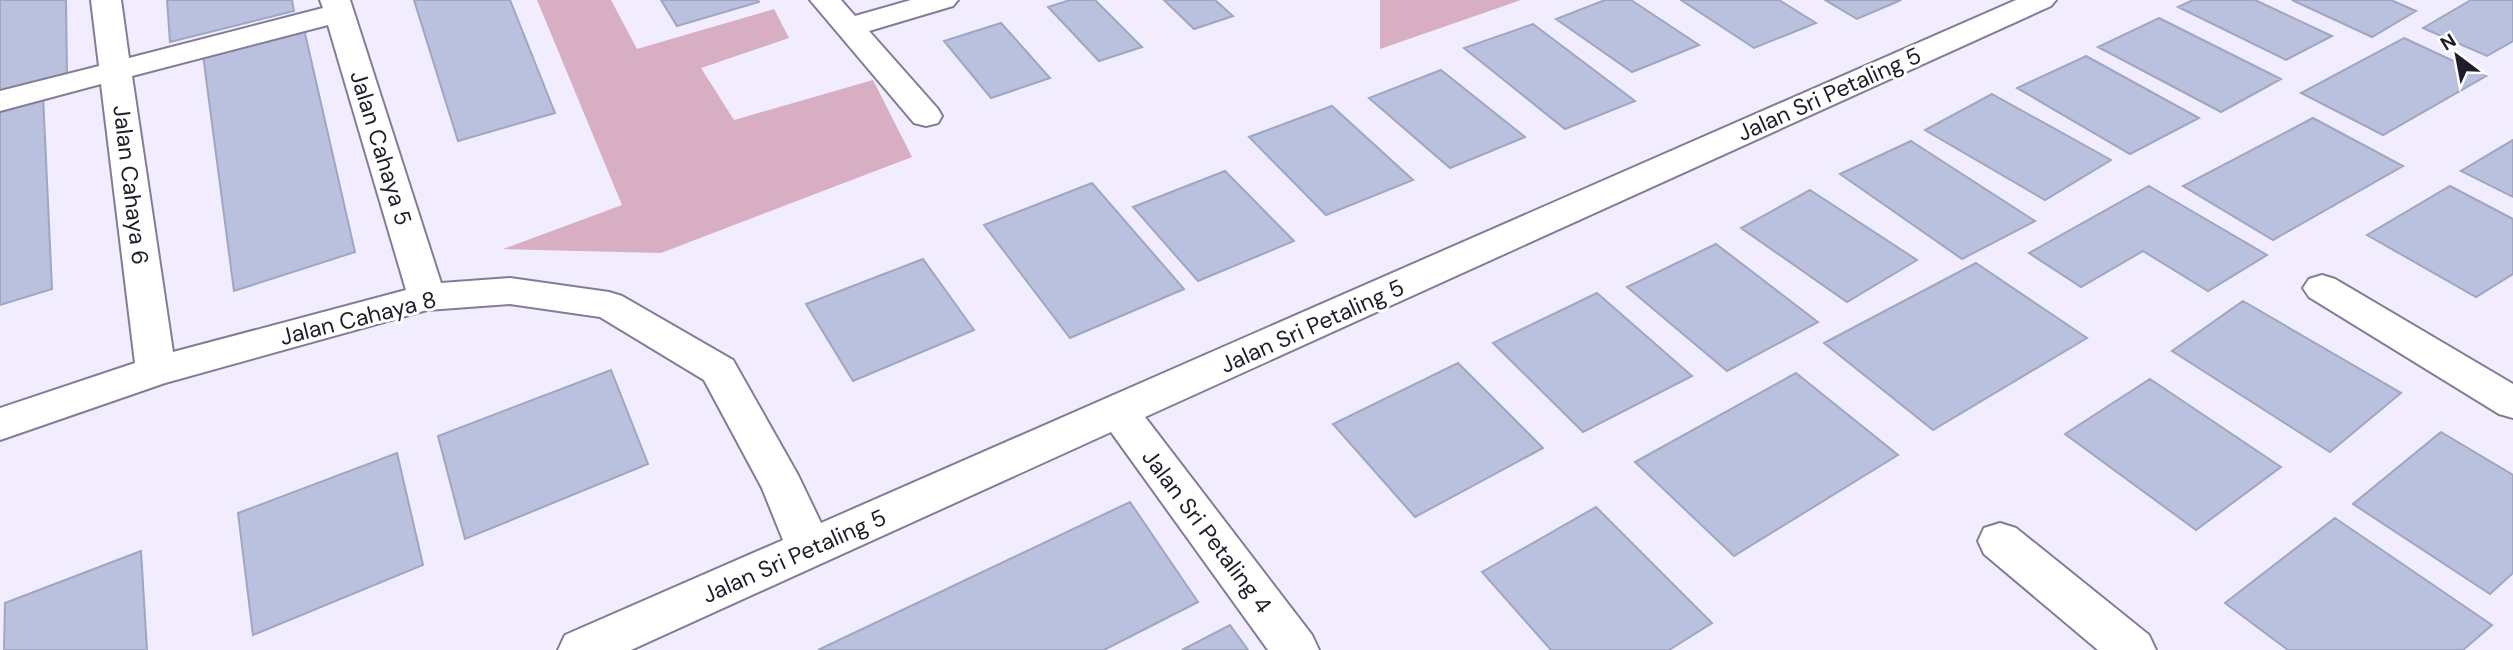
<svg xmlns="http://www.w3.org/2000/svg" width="2513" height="650" font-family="'DM Sans',sans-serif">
<rect width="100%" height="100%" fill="#f1ecfe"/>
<!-- forest -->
<path fill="#d7aec2" d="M537 0H611L637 49 774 9 789 38 701 68 734 120 873 80 912 157 661 253 503 249 622 205Z
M1380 0H1521L1380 49Z"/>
<!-- building -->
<path fill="#bac1de" stroke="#9fa6c1" stroke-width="2" d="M0 0H66L67 75 0 93Z
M167 0H292L294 11 170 42Z
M414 0H510L555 113 458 141Z
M661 0H758L759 2 677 26Z
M1070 0H1095L1142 47 1099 61 1048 7Z
M1164 0H1215L1233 16 1194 29Z
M1605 0H1631L1699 45 1632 72 1556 19Z
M1681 0H1779L1816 23 1754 48Z
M1825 0H1901L1857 19Z
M2193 0H2255L2332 36 2286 60 2178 7Z
M2292 0H2391L2416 11 2372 37Z
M2471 0H2513V41L2487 56 2423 28Z
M2159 18 2281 79 2221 112 2098 47Z
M1001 23 1050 78 991 98 944 41Z
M1533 24 1635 101 1565 129 1464 48Z
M304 29 355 252 234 291 203 55Z
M2404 38 2486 76 2383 135 2301 93Z
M2086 56 2199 118 2130 154 2017 88Z
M1441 70 1525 137 1450 168 1369 98Z
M1992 94 2111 160 2045 200 1925 130Z
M43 95 52 289 0 305V107Z
M1332 106 1413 180 1326 215 1249 137Z
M2313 118 2403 166 2273 240 2183 186Z
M2513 140V197L2461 171Z
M1911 141 2035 221 1962 259 1840 174Z
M1225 171 1294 241 1198 281 1133 207Z
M1092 183 1184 289 1070 338 984 225Z
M2149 186 2267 255 2208 291 2143 251 2081 287 2029 253Z
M2450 186 2513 219V274L2476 297 2367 235Z
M1810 190 1917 260 1847 302 1741 228Z
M1716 244 1818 322 1727 371 1627 287Z
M923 259 974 330 853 381 806 304Z
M1976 263 2087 338 1933 430 1824 343Z
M1597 293 1692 376 1583 432 1493 343Z
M2243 301 2401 393 2330 452 2172 351Z
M1458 363 1543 448 1415 517 1333 424Z
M611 370 648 464 465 539 438 436Z
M1796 373 1898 455 1734 556 1635 462Z
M2150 379 2281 467 2196 530 2065 434Z
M2441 432 2513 475V573L2490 594 2353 504Z
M397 453 423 565 253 635 238 513Z
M1130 502 1198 602 1104 650H818Z
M1596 507 1712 623 1669 650H1551L1482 572Z
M2335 518 2492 625 2463 650H2288L2225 603Z
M141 551 147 650H4L5 603Z
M1230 625 1248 650H1182Z"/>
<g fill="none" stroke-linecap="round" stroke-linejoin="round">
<defs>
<path id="minor" d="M91 0H121L129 58 323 8 320 0H350L441 283 510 278 609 292 622 296 733 360 798 475 821 523 2016 0H2056L2051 6 1145 417 1312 635 1319 650H1268L1111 432 631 650H558L565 635 783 540 762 488 704 380 600 317 510 304 427 310 165 383 0 440V408L135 363 101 84 0 111V91L99 66ZM328 25 406 290 173 352 132 76Z
M810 0H841L855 16 911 0H958L953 6 869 31 938 109 942 116 938 123 926 126 914 123Z
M2322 275 2335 279 2513 384V418L2499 414 2309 297 2303 288 2309 279Z
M2000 523 2016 528 2149 635 2156 650H2098L1984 554 1978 541 1984 528Z"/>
</defs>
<!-- minor casing -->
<use href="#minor" stroke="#847c96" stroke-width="4"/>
<!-- minor -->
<use href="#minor" fill="#fff" fill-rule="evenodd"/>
</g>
<g text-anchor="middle" stroke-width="6" stroke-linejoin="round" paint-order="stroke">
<!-- street labels -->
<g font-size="23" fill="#211d28" stroke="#fff">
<text transform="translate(1829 94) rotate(-24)" y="8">Jalan Sri Petaling 5</text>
<text transform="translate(381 148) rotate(73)" y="8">Jalan Cahaya 5</text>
<text transform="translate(131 185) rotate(83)" y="8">Jalan Cahaya 6</text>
<text transform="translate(358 318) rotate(-14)" y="8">Jalan Cahaya 8</text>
<text transform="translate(1312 326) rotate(-24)" y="8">Jalan Sri Petaling 5</text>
<text transform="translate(1207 531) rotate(53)" y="8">Jalan Sri Petaling 4</text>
<text transform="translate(794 556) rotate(-24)" y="8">Jalan Sri Petaling 5</text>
</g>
</g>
<!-- north arrow -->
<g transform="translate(2457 56) rotate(328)" stroke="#ffffff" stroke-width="5" paint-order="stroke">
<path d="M0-5L12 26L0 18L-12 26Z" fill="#211d28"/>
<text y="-10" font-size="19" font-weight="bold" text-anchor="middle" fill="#211d28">N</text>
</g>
</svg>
